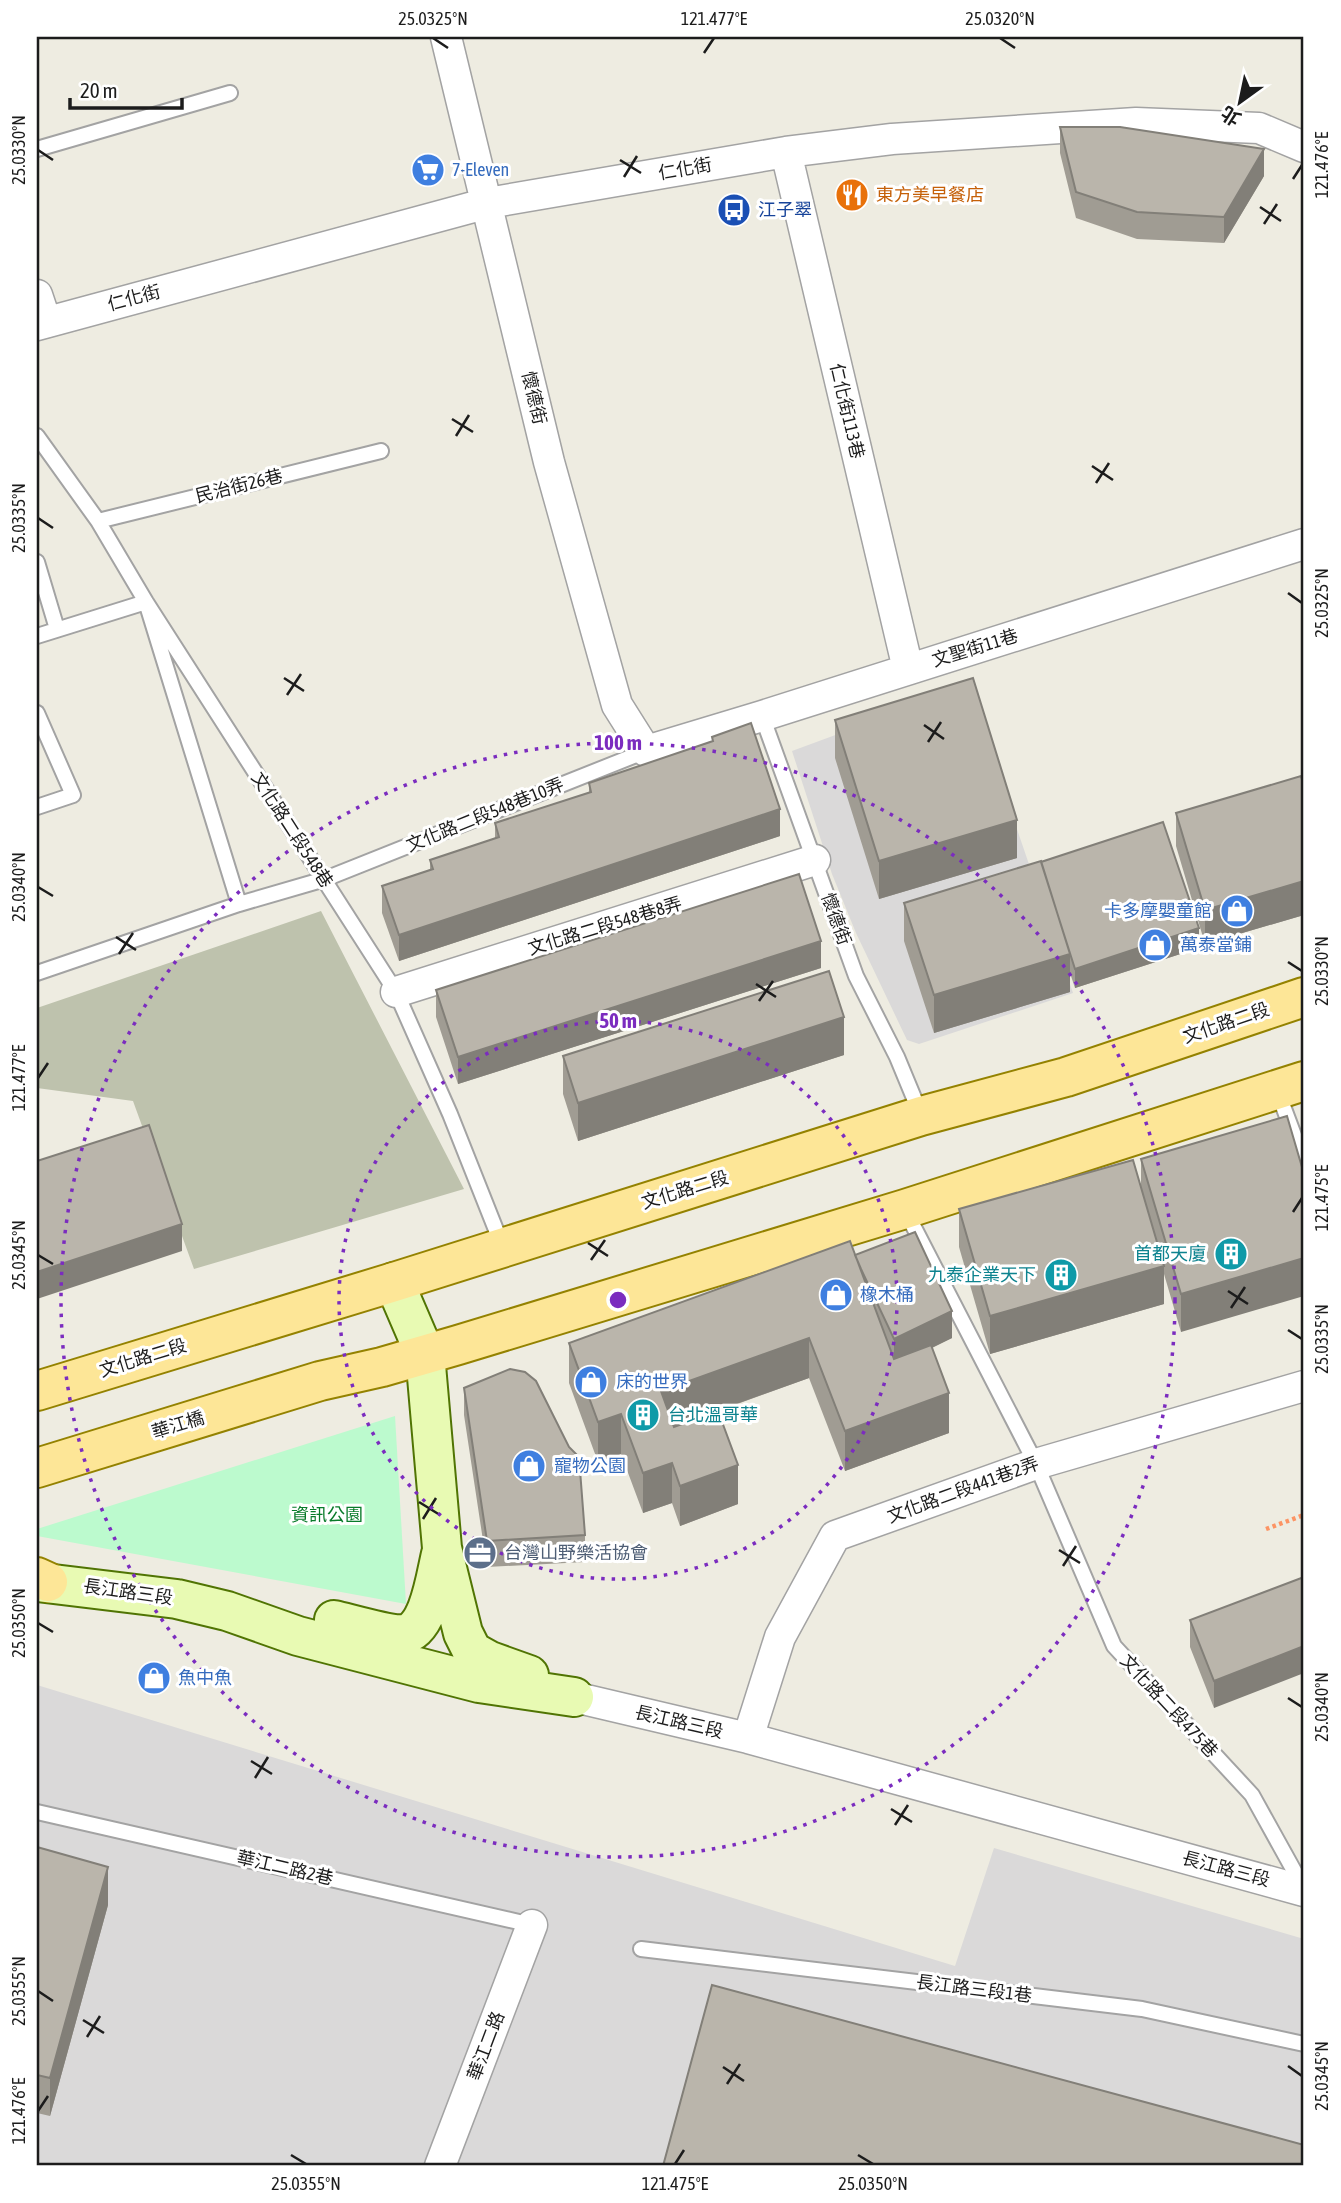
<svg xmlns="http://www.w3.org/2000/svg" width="1341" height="2203" font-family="'Asap Condensed','Noto Sans TC',sans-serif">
<rect width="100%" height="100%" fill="#eeece1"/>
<!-- residential -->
<path fill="#dad9d9" d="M960 689 977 712 1073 993 919 1044 907 1040 856 933 832 874 792 751Z
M37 1685 955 1966 994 1848 1304 1939V2166H37Z"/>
<!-- construction -->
<path fill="#bec2ad" d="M321 911 464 1189 194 1269 133 1101 37 1088V1008Z"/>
<!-- park -->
<path fill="#bcface" d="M395 1416 406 1604 37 1536V1529Z"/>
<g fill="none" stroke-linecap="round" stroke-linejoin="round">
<defs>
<path id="lane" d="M37 149 230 93
M37 436 98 521 146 602 396 992 450 1114 502 1245
M98 521 381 451
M37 562 57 629
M37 636 146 602 239 904
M37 713 73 795 37 807
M762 716 856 976 897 1057 921 1115
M37 973 239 904 325 879 646 751
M1277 1090 1304 1162
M905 1210 1036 1464 1114 1646 1252 1795 1303 1887
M37 1812 532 1925
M641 1949 1142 2009 1304 2044"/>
<path id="street" d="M446 37 549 462 617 705 646 751 762 716 1304 544
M786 152 908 669
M37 295 46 322
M37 325 488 203 786 152 892 139 1136 123 1259 128 1304 147
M396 992 815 860
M574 1697 748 1738 1304 1891
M748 1738 780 1637 835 1536 1036 1464 1304 1386
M440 2166 532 1925"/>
<path id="secondary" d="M394 1282 425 1354 442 1548 463 1633 472 1651 490 1661 529 1675
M37 1582 177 1599 227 1611 298 1636 479 1683 574 1697
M334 1620C348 1623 391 1636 404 1634 429 1631 436 1574 441 1554"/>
<path id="primary" d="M37 1391 394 1282 921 1116 1066 1077 1304 997
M37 1468 320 1381 382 1367 458 1345 905 1209 1304 1081
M37 1577 48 1582"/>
</defs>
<!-- lane casing -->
<use href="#lane" stroke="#a3a3a3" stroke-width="18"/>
<!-- street casing -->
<use href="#street" stroke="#a3a3a3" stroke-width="33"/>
<!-- secondary casing -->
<use href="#secondary" stroke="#507403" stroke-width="42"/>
<!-- primary casing -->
<use href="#primary" stroke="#948200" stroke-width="42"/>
<!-- path -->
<path stroke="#fc9464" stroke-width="4.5" stroke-dasharray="3.5 3.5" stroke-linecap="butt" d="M1266 1529 1304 1515"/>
<!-- lane -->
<use href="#lane" stroke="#fff" stroke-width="14"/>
<!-- street -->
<use href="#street" stroke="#fff" stroke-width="30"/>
<!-- secondary -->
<use href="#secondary" stroke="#e8fab3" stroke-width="38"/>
<!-- primary -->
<use href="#primary" stroke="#fde697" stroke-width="38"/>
</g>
<!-- wall -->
<path fill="#a09c93" d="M1060 127 1264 176 1224 243 1137 239 1076 218 1060 153Z
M835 720 1017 858 879 899 835 758Z
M712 737 780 836 399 961 382 913V886L430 870V860L495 838V823L589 793V783L712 742Z
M1304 787V915L1205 944 1176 846V813Z
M904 903 1199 948 1075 988 1070 973V992L934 1033 904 941Z
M821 968 458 1084 436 1017V990Z
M844 1055 578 1141 563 1094V1056Z
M1287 1116 1181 1332 1164 1274V1304L990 1354 959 1247V1209L1141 1187V1159Z
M855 1255 952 1338 932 1348 949 1433 845 1471 809 1378 674 1427 738 1504 680 1526 672 1503 643 1513 621 1454 598 1462 569 1383V1343Z
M464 1388 569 1447 585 1535V1562L487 1567 464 1415Z
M1304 1577 1214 1708 1190 1647V1620Z
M37 1847 108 1905 50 2116 37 2113Z"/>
<!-- shaded-wall -->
<path fill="#827f78" d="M1264 149V176L1224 243V217Z
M780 809V836L399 961V935Z
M1017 820V858L879 899V861Z
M1304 881V915L1205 944V910Z
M1199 928V948L1075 988V969Z
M821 941V968L458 1084V1057Z
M1070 954V992L934 1033V995Z
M844 1017V1055L578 1141V1103Z
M182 1224V1251L37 1299V1272Z
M1304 1258V1296L1181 1332V1294Z
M1164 1266V1304L990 1354V1316Z
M952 1311V1338L894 1366V1339Z
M809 1338V1378L661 1431V1391Z
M949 1393V1433L845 1471V1431Z
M621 1414V1454L598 1462V1422Z
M672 1463V1503L643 1513V1473Z
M738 1465V1504L680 1526V1486Z
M1304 1646V1673L1214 1708V1681Z
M108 1867V1905L50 2116V2078Z"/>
<!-- building -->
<path fill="#bab5ab" stroke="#827f78" stroke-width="2" d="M1060 127H1120L1264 149 1224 217 1137 212 1076 192Z
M973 678 1017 820 879 861 835 720Z
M751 723 780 809 399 935 382 886 433 869 430 860 499 837 495 823 591 792 589 783 713 741 712 737Z
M1301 776 1304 787V881L1205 910 1176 813Z
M1163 822 1199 928 1075 969 1041 862Z
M1041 861 1070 954 934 995 904 903Z
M799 874 821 941 458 1057 436 990Z
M829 971 844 1017 578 1103 563 1056Z
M1287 1116 1304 1174V1258L1181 1294 1141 1159Z
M149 1125 182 1224 37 1272V1161Z
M1133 1160 1164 1266 990 1316 959 1209Z
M915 1232 952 1311 894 1339 861 1269 855 1255Z
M850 1241 894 1359 931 1345 949 1393 845 1431 809 1338 661 1391 674 1427 718 1411 738 1465 680 1486 672 1463 643 1473 621 1414 598 1422 569 1343Z
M510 1369 525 1372 536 1381 569 1447 579 1457 585 1535 487 1541 464 1388Z
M1304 1577V1646L1214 1681 1190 1620Z
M37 1847 108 1867 50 2078 37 2075Z
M712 1985 1304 2145V2166H663Z"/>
<!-- ticks -->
<path fill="none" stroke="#1c1c1c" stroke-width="2.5" d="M433 38 448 48M1000 38 1015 48M704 53 714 38M38 150 53 160M620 160 641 173M624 177 637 156M1293 179 1302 165M1260 207 1281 221M1264 224 1277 204M452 419 473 432M456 436 469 415M1092 466 1113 480M1096 483 1109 463M38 518 53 528M1288 593 1302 603M284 678 304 691M287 695 301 674M924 725 944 739M928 742 941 722M38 887 53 896M116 937 136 950M119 954 133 933M1288 962 1302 971M756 984 776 997M759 1001 773 981M38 1078 48 1063M1293 1212 1302 1198M588 1243 608 1256M38 1255 53 1264M591 1260 605 1240M1228 1291 1248 1304M1231 1308 1245 1287M1288 1330 1302 1339M419 1502 440 1515M423 1519 436 1498M1059 1550 1080 1563M1063 1566 1076 1546M38 1623 53 1632M1288 1698 1302 1707M251 1761 272 1774M255 1778 268 1757M891 1809 912 1822M895 1825 908 1805M38 1991 53 2001M83 2020 104 2033M87 2037 100 2016M1288 2066 1302 2076M723 2067 744 2081M727 2084 740 2064M38 2111 48 2096M291 2155 306 2164M858 2155 873 2164M675 2164 684 2150"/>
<!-- distance rings -->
<g fill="none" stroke="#7b2cbf" stroke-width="3.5" stroke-dasharray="3.5 7">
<circle cx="618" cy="1300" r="279"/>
<circle cx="618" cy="1300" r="557"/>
</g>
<!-- icons -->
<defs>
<symbol id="supermarket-disc" viewBox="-11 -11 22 22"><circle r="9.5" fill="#3f7fe0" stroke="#fff"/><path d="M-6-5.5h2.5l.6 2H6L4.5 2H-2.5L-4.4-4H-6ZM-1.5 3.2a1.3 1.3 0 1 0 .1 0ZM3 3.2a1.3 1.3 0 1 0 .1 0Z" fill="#fff"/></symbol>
<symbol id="restaurant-disc" viewBox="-11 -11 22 22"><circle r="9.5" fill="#e8710a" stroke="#fff"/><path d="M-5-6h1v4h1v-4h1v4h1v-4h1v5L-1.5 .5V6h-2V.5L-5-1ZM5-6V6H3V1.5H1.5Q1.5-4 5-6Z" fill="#fff"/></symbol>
<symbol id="bus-disc" viewBox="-11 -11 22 22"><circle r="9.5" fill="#1a4fb4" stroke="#fff"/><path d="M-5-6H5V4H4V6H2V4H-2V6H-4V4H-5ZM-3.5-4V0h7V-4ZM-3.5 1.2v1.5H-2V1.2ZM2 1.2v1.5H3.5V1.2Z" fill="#fff"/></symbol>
<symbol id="shop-disc" viewBox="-11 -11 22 22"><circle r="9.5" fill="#3f7fe0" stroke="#fff"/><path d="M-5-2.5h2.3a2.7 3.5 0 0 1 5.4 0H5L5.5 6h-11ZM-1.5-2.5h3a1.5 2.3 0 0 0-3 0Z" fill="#fff"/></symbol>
<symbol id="building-disc" viewBox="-11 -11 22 22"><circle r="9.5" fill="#0f9aa8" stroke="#fff"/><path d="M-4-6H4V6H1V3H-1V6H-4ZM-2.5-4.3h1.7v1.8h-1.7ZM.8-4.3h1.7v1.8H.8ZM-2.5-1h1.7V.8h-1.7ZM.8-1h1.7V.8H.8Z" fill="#fff"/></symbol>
<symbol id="office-disc" viewBox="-11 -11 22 22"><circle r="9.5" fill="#5c6f8a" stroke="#fff"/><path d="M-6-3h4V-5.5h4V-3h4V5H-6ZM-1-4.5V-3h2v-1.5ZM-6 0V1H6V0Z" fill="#fff"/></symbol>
</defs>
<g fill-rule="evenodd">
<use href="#supermarket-disc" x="409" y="151" width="38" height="38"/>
<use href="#restaurant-disc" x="833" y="176" width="38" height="38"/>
<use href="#bus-disc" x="715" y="191" width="38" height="38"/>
<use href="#shop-disc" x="1218" y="892" width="38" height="38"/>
<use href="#shop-disc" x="1136" y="926" width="38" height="38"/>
<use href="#building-disc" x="1212" y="1235" width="38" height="38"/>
<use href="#building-disc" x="1042" y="1256" width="38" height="38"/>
<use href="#shop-disc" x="817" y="1276" width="38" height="38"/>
<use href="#shop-disc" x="572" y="1363" width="38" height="38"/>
<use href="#building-disc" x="624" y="1396" width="38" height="38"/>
<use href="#shop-disc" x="510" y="1447" width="38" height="38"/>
<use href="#office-disc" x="461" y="1534" width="38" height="38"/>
<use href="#shop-disc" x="135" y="1659" width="38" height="38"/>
</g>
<g text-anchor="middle" stroke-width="6" stroke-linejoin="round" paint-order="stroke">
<!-- street labels -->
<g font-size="18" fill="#1c1c1c" stroke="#fff">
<text transform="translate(685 169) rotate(-10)" y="6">仁化街</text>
<text transform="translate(134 298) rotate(-15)" y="6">仁化街</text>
<text transform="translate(534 398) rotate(77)" y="6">懷德街</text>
<text transform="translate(847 411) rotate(77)" y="6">仁化街113巷</text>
<text transform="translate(239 486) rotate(-14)" y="6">民治街26巷</text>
<text transform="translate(975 648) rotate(-17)" y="6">文聖街11巷</text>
<text transform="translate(485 815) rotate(-22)" y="6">文化路二段548巷10弄</text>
<text transform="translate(292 830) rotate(57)" y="6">文化路二段548巷</text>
<text transform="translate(836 919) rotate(70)" y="6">懷德街</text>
<text transform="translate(605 926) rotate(-17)" y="6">文化路二段548巷8弄</text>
<text transform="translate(1226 1023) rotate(-19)" y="6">文化路二段</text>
<text transform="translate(685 1190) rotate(-17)" y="6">文化路二段</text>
<text transform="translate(143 1358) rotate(-17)" y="6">文化路二段</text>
<text transform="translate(178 1425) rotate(-17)" y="6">華江橋</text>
<text transform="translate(963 1490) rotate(-20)" y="6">文化路二段441巷2弄</text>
<text transform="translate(128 1592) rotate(8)" y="6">長江路三段</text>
<text transform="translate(1169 1706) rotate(47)" y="6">文化路二段475巷</text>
<text transform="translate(679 1722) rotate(13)" y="6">長江路三段</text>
<text transform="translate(285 1868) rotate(13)" y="6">華江二路2巷</text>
<text transform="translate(1226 1869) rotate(15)" y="6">長江路三段</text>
<text transform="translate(974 1989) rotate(7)" y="6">長江路三段1巷</text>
<text transform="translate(486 2046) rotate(-69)" y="6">華江二路</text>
</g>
<!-- shop labels -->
<g font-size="18" fill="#366cbe" stroke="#fff" text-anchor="start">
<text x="452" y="176">7-Eleven</text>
<text x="1212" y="917" text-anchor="end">卡多摩嬰童館</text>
<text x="1180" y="951">萬泰當鋪</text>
<text x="860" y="1301">橡木桶</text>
<text x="616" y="1388">床的世界</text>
<text x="554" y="1472">寵物公園</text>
<text x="178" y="1684">魚中魚</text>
</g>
<!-- food labels -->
<g font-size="18" fill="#c56008" stroke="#fff" text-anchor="start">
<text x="876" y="201">東方美早餐店</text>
</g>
<!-- transit labels -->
<g font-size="18" fill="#164399" stroke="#fff" text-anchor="start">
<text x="758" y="216">江子翠</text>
</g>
<!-- culture labels -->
<g font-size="18" fill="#0d838f" stroke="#fff" text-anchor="end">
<text x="1206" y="1260">首都天廈</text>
<text x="1036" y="1281">九泰企業天下</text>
<text x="668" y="1421" text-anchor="start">台北溫哥華</text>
</g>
<!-- park labels -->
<g font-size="18" fill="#097b2a" stroke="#fff">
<text x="327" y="1521">資訊公園</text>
</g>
<!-- service labels -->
<g font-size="18" fill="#4e5e75" stroke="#fff" text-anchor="start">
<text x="504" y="1559">台灣山野樂活協會</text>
</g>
</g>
<circle cx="618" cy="1300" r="10" fill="#7b2cbf" stroke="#fff" stroke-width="3.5"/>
<g font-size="21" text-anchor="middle" font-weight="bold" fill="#7b2cbf" stroke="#fff" stroke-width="6" stroke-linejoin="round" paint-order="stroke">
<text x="618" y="750">100 m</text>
<text x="618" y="1028">50 m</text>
</g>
<!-- border -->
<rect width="1341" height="2203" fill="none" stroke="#ffffff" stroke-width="77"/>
<!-- north arrow -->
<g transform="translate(1240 102) rotate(213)" stroke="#ffffff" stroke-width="5" paint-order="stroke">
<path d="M0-5L12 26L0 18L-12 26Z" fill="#1c1c1c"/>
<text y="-10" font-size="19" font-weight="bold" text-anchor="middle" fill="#1c1c1c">北</text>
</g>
<!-- scale -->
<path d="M70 98v10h112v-10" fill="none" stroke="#1c1c1c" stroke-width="3.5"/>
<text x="80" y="98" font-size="21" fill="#1c1c1c" stroke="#ffffff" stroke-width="5" paint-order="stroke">20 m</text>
<rect x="38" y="38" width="1264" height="2126" fill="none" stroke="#1c1c1c" stroke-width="2.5"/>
<g font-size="18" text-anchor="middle" fill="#1c1c1c">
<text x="433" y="25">25.0325°N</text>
<text x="714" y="25">121.477°E</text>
<text x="1000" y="25">25.0320°N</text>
<text transform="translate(19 150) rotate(-90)" y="6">25.0330°N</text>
<text transform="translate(1322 165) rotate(-90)" y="6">121.476°E</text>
<text transform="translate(19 518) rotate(-90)" y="6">25.0335°N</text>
<text transform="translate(1322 603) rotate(-90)" y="6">25.0325°N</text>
<text transform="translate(19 887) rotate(-90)" y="6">25.0340°N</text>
<text transform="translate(1322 971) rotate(-90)" y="6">25.0330°N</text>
<text transform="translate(19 1078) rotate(-90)" y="6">121.477°E</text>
<text transform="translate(1322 1198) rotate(-90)" y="6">121.475°E</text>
<text transform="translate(19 1255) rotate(-90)" y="6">25.0345°N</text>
<text transform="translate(1322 1339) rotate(-90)" y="6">25.0335°N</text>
<text transform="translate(19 1623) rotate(-90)" y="6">25.0350°N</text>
<text transform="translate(1322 1707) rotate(-90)" y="6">25.0340°N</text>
<text transform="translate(19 1991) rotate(-90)" y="6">25.0355°N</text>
<text transform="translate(1322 2076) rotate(-90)" y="6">25.0345°N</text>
<text transform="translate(19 2111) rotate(-90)" y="6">121.476°E</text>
<text x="306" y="2190">25.0355°N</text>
<text x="675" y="2190">121.475°E</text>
<text x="873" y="2190">25.0350°N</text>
</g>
</svg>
